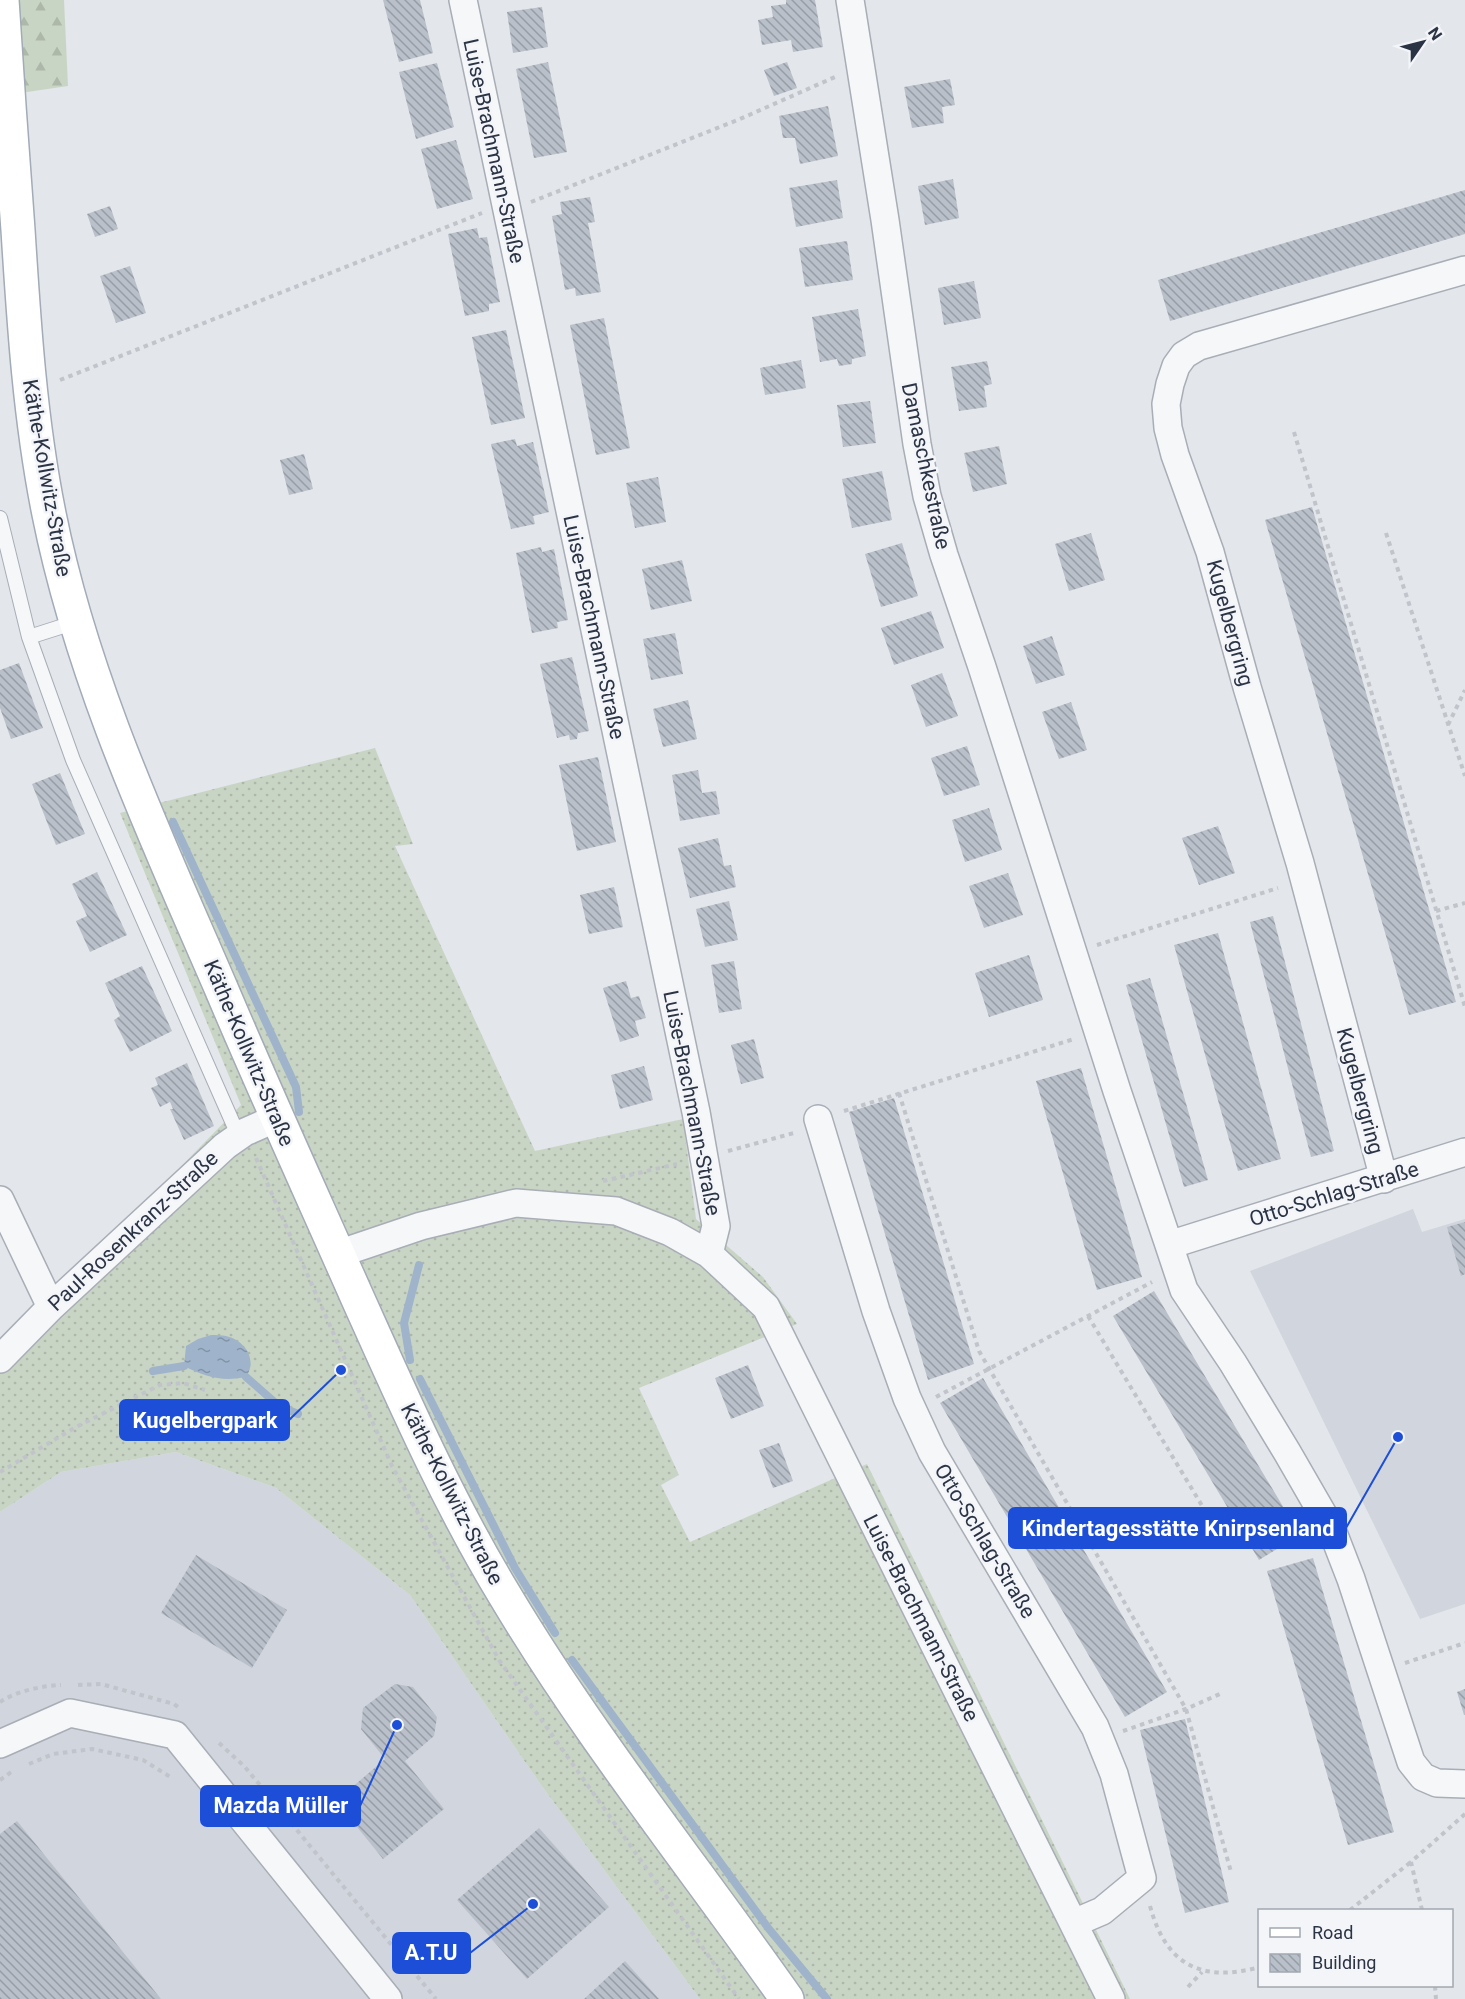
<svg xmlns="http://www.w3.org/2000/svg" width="1465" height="1999" font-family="Roboto,sans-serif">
<defs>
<pattern id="grass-dots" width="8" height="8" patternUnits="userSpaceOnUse" patternTransform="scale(1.5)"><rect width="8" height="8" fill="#c9d5c4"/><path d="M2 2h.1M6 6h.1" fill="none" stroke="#adb7aa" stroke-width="1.8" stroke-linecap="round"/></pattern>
<pattern id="forest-firs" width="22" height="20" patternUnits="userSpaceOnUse" patternTransform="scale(1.5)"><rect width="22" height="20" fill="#c9d5c4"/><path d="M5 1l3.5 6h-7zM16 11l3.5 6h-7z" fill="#adb7aa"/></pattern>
<pattern id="water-ripples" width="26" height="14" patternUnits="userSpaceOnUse" patternTransform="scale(1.5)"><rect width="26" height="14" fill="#9fb4cb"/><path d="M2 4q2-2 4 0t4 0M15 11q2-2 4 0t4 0" fill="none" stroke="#8293a6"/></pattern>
<pattern id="building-back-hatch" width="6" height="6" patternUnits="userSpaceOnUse" patternTransform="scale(1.5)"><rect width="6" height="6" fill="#bac0c9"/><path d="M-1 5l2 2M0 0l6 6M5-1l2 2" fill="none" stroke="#979da5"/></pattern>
</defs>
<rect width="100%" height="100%" fill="#e3e6eb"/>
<!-- built -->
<path fill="#d1d5dd" d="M1413 1209 1422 1232 1465 1219V1604L1420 1619 1250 1271Z
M176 1452 276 1488 410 1595 541 1785 700 1999H0V1512L61 1472Z"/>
<!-- grass -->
<path fill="url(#grass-dots)" d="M375 748 413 844 395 846 535 1151 683 1119 696 1219 763 1277 797 1324 639 1388 679 1475 661 1485 690 1542 867 1464 1130 1999H700L541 1785 410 1595 276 1488 176 1452 61 1472 0 1512V1352L241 1105 120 813Z"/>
<!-- forest -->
<path fill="url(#forest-firs)" d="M0 0H64L68 86 0 96Z"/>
<!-- water -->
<path fill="url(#water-ripples)" d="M211 1335C216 1335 222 1335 226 1336 245 1340 258 1360 246 1377 222 1382 206 1377 184 1366L186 1346 198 1339Z"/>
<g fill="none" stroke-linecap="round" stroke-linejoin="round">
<!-- stream -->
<path stroke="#9fb4cb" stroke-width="8" d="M173 822 296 1087 299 1112
M410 1360 404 1323 419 1265
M153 1371 184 1366
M246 1377 279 1406 298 1414
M420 1379 515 1568 555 1633
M572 1660 769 1929 827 1999"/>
</g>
<!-- building -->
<path fill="url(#building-back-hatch)" d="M383 0H420L433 53 399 62Z
M786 0H815L823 47 793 52 791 40 762 45 758 20 773 17 771 6 786 4Z
M542 7 548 47 513 53 507 12Z
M548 62 567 152 534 158 516 69Z
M787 62 797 88 774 96 764 70Z
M437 63 454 127 416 139 399 72Z
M950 79 955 105 942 107 944 123 912 128 904 87Z
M828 106 838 156 800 164 795 138H783L779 116Z
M456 140 473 199 437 209 421 149Z
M953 179 959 218 925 225 918 186Z
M837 180 843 218 796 227 789 188Z
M1465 190V234L1170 321 1158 280Z
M590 197 595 222 588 223 601 292 576 296 575 288 565 290 552 216 562 214 560 202Z
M110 206 118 229 95 237 87 214Z
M477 228 479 238 487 237 500 302 489 304V311L465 316 448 234Z
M847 241 853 280 805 287 799 248Z
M130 266 146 313 116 323 100 276Z
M974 281 981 318 944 325 938 288Z
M858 309 866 356 852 359V364L839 366 837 359 820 362 812 317Z
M604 318 630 448 596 455 570 325Z
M506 330 525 418 491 425 472 337Z
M801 360 806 388 765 395 760 368Z
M987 361 992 384 984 386 987 407 959 411 951 367Z
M870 401 876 443 843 447 837 405Z
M515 439 517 446 533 442 549 512 533 516 535 524 511 529 491 444Z
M999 446 1007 484 973 492 964 453Z
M304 454 313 489 289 495 280 460Z
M882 471 892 520 852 528 842 479Z
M658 477 666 522 635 528 626 483Z
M1312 507 1456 1002 1409 1015 1265 520Z
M1091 533 1105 580 1069 591 1055 544Z
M902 543 918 596 881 607 865 554Z
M541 547 542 552 554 549 568 620 557 622 558 628 532 633 516 553Z
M682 560 692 601 651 610 642 569Z
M931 611 944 648 894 665 881 628Z
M675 633 683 674 651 680 643 639Z
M1052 636 1065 675 1036 684 1023 646Z
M572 657 589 731 578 733 577 739 570 740 569 735 557 738 540 664Z
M19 663 43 728 11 739 0 708V670Z
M942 673 958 716 926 727 911 685Z
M688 700 697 739 663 747 653 709Z
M1071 702 1087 750 1059 759 1042 712Z
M967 746 980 785 944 796 931 758Z
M598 757 616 842 577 851 559 765Z
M698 770 702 793 716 791 720 814 680 821 672 775Z
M60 773 85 834 56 845 32 784Z
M989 808 1002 850 965 862 952 820Z
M1218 826 1235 873 1199 885 1182 838Z
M718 838 724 866 731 865 736 887 690 898 678 848Z
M97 872 127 935 90 952 76 921 87 916 72 884Z
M1008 873 1023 915 984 928 969 886Z
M614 887 623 927 589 934 580 895Z
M729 901 738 940 705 947 696 909Z
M1273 916 1334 1151 1311 1157 1250 922Z
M1218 933 1281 1159 1238 1171 1174 945Z
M1029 955 1043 1000 989 1017 975 973Z
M734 961 742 1009 719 1013 711 965Z
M142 966 172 1031 130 1052 114 1020 120 1016 105 983Z
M1150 978 1208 1180 1184 1187 1126 985Z
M626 981 631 998 639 996 646 1018 635 1021 639 1036 620 1042 603 988Z
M754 1039 764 1078 741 1084 731 1045Z
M187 1063 214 1126 184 1140 170 1109H173L170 1102 160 1107 151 1088 158 1085 155 1078Z
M644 1066 653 1100 620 1109 611 1075Z
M1081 1068 1142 1277 1097 1290 1036 1081Z
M894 1098 974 1364 928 1380 849 1112Z
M1465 1222V1274L1461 1276 1447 1227Z
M1154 1291 1300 1535 1259 1560 1113 1316Z
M748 1365 764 1406 731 1419 715 1378Z
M983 1378 1167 1692 1125 1717 940 1403Z
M779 1443 793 1481 773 1488 759 1450Z
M196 1555 287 1610 252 1668 161 1613Z
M1313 1558 1394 1832 1348 1845 1267 1571Z
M395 1684 413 1687 437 1717 434 1736 405 1761 444 1809 383 1859 336 1801 385 1759 361 1729 363 1708Z
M1465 1689V1715H1464L1457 1692Z
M1185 1719 1229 1902 1185 1913 1140 1730Z
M17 1821 161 1999H0V1834Z
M539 1828 609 1907 527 1979 457 1900Z
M625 1961 659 1999H584Z"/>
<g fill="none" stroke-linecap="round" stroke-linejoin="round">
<defs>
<path id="service" d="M0 518 29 637 76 622
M29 637 73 760 239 1137"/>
<path id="minor" d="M463 0 696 1112 716 1226 709 1254
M850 0 885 220 917 444 927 496 944 555 982 667 1117 1091 1169 1245 1465 1152
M818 1119 876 1311 907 1398 932 1452 1095 1727 1114 1774 1142 1878 1102 1911 1074 1923
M1384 1179 1300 863 1247 687 1210 552 1175 455 1168 428 1166 404 1170 384 1176 366 1184 355 1199 346 1465 270
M0 1200 51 1307
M1169 1245 1184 1290 1233 1363 1287 1452 1332 1530 1351 1579 1411 1762 1423 1777 1437 1783 1465 1784
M338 1254 421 1226 516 1203 616 1211 670 1232 709 1254 766 1307 1111 1999
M0 1359 51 1307 225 1146 245 1132 277 1118
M0 1744 70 1713 175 1735 388 1999"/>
<path id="primary" d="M2 0C7 77 12 153 18 230 24 325 30 420 49 514 82 679 154 833 221 988 265 1092 312 1195 358 1299 403 1399 447 1500 504 1594 588 1735 692 1864 787 1999"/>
</defs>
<!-- service casing -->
<use href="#service" stroke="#a8adb6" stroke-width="16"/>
<!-- minor casing -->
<use href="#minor" stroke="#a8adb6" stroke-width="30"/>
<!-- primary casing -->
<use href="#primary" stroke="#a2abb7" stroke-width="36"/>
<!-- path -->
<path stroke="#c1c4ca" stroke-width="4" stroke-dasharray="4.5 4.5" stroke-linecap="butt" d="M531 202 740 119 835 77
M60 380 482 213
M1294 432 1465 1007
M1386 533 1465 776
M1448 725 1465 690
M1436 911 1465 903
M1097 945 1278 888
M899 1093 979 1351 1186 1709 1231 1872
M844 1111 1074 1039
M728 1151 794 1133
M256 1158 392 1466 499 1660 739 1999
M603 1181 677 1164
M1088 1316 1216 1529
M936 1397 1152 1282
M0 1472 76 1427 160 1385 183 1383 205 1390
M1405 1663 1465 1643
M78 1685 101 1684 174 1704 178 1707
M0 1702C17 1691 41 1686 61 1685
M1123 1731 1186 1709 1222 1693
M219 1743 245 1767 436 1999
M29 1764 53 1754 92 1749 143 1760 172 1778
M0 1780 14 1770
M1150 1906C1166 1965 1201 1983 1260 1967
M1350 1910 1411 1862
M1422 1910 1411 1862 1465 1814
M1435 1986 1436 1999
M1188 1987 1202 1972"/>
<!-- service -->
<use href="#service" stroke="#f6f7f9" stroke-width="14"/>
<!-- minor -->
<use href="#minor" stroke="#f6f7f9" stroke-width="27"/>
<!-- primary -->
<use href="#primary" stroke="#fff" stroke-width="33"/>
</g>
<g text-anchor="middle" stroke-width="5" stroke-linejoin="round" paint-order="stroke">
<!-- street labels -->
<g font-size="21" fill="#2b3444" stroke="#f3f5f9">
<text transform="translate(494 151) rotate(78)" y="7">Luise-Brachmann-Straße</text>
<text transform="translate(926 466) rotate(78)" y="7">Damaschkestraße</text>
<text transform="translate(47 478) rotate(80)" y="7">Käthe-Kollwitz-Straße</text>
<text transform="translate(1230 623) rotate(75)" y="7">Kugelbergring</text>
<text transform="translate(594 627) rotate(78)" y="7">Luise-Brachmann-Straße</text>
<text transform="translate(249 1053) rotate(67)" y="7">Käthe-Kollwitz-Straße</text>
<text transform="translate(1360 1091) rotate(75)" y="7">Kugelbergring</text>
<text transform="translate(692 1103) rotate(79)" y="7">Luise-Brachmann-Straße</text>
<text transform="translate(1334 1194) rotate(-17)" y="7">Otto-Schlag-Straße</text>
<text transform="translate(133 1231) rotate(-43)" y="7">Paul-Rosenkranz-Straße</text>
<text transform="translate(452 1494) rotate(63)" y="7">Käthe-Kollwitz-Straße</text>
<text transform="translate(985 1541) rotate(59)" y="7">Otto-Schlag-Straße</text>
<text transform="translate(921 1618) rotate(63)" y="7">Luise-Brachmann-Straße</text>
</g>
</g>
<!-- callouts -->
<path fill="none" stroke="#1d4ed8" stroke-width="2" d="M341 1370L289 1420M1398 1437L1346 1528M397 1725L360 1806M533 1904L470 1953"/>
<g fill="#1d4ed8" stroke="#f3f5f9" stroke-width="2">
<circle cx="341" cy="1370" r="6"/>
<circle cx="1398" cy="1437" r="6"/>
<circle cx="397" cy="1725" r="6"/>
<circle cx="533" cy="1904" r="6"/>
</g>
<g fill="#1d4ed8" stroke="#1d4ed8" stroke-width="2">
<rect x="120" y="1400" width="169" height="40" rx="6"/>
<rect x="1009" y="1508" width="337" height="40" rx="6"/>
<rect x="201" y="1786" width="159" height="40" rx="6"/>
<rect x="393" y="1933" width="77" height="40" rx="6"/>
</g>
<g font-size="22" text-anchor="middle" font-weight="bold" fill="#fff">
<text x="205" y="1428">Kugelbergpark</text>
<text x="1178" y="1536">Kindertagesstätte Knirpsenland</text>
<text x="281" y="1813">Mazda Müller</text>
<text x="431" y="1960">A.T.U</text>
</g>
<!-- legend -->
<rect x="1258" y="1909" width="195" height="78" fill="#f3f5f9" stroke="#a3a8b1" stroke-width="1.5"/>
<rect x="1270" y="1928" width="30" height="9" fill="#ffffff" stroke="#a3a8b1" stroke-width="1.5"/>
<text x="1312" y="1939" font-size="18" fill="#2b3444">Road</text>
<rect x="1270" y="1954" width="30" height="18" fill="url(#building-back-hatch)" stroke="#a3a8b1" stroke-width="1.5"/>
<text x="1312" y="1969" font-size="18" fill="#2b3444">Building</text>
<!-- north arrow -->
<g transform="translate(1423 42) rotate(55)" stroke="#f3f5f9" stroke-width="4.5" paint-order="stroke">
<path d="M0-4.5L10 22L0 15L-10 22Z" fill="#2b3444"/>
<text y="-9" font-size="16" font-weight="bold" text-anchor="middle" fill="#2b3444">N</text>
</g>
</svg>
